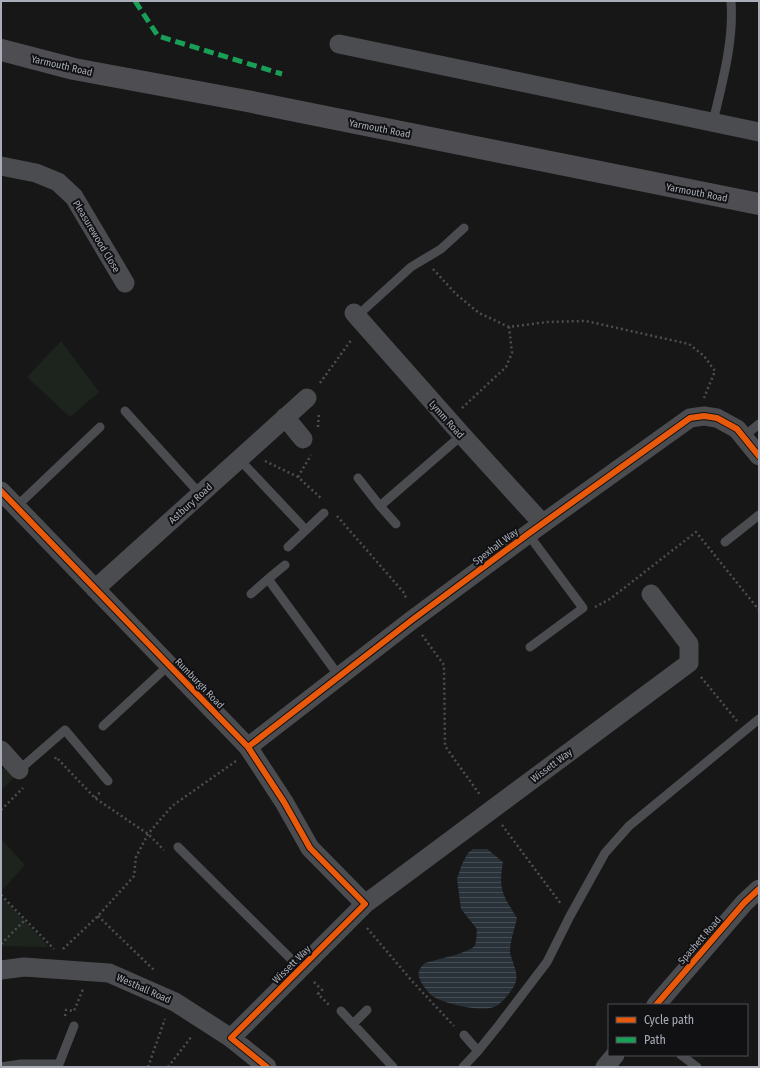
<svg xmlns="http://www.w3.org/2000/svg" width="760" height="1068" font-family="'Fira Sans Condensed',sans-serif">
<defs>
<pattern id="water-rules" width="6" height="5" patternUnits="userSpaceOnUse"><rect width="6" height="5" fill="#2a3239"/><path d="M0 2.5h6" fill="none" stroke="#464d54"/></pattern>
</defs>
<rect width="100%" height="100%" fill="#171717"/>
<!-- green -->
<path fill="#1d241e" d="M61 341 99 392 70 417 27 377Z
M5 768 14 778 1 790V770Z
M1 839 25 865 1 891Z
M1 896 49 947 1 946Z"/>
<!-- water -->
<path fill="url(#water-rules)" d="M473 849H487L503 862C498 890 503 895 517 918 515 927 510 942 510 951 511 962 521 974 514 986 510 993 503 1002 496 1006 483 1013 446 1004 434 997 430 995 428 991 425 988 418 979 415 971 425 963 434 960 471 953 475 945 477 941 476 934 477 929L461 909 457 879 462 864 468 853Z"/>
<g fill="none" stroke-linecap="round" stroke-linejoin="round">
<!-- path -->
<path stroke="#4d4e52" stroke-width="2.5" stroke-dasharray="2 3" stroke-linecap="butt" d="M433 269 456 294 479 313 509 327 547 322 586 321 689 344 704 356 715 371 704 398
M320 383 352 339
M462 408 506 367 512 353 509 327
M318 427 319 412
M265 461 298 477 322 499
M298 477 311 455
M337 516 405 594 406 600
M595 607 610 599 696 532 759 610
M422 635 444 665 445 746 480 795
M701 677 737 721
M55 759 56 757 95 798 148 834 164 850
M95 798 101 791
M1 810 23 788
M502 825 561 904
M1 895 54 949
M98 916 155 971
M367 928 412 981 454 1026
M1 944 25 920
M63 949 98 916 134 876 136 857 148 834 172 806 236 761
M314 982 322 990 318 994 329 1005
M65 1016 66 1010 74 1011 83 989
M148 1067 165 1019
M168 1067 192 1036"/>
<!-- service -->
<path stroke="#4b4c50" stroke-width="9" d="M713 122C722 83 734 42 731 1
M357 316 411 267 441 249 464 228
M125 411 200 494
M743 437 759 424
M239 459 306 530 324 513
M358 478 380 506 462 435
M17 506 100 427
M380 506 396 524
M528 534 583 608 530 647
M725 542 759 515
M288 547 306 530
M285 565 268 579 339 676
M251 594 268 579
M103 726 169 665
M19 770 65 730 108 781
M178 847 301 969
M341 1011 393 1067
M353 1024 367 1010
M464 1035 478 1051
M681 1055 697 1067
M1 1067 21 1064H59L74 1026
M463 1067 478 1051 499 1025 547 962 570 916 605 853 629 826 759 719"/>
<!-- minor -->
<path stroke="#4b4c50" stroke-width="19" d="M339 44 759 132
M1 166 36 173 58 182 74 197 125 283
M354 313 462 435 542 523
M285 417 303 439
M1 491 248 747 284 802 310 848 365 904
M95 589 307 398
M248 747 412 620 528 534 690 418 704 416 717 418 737 429 759 456
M1 750 19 770
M1 970 24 967 109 973 175 1002 231 1038 267 1067
M656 1005 744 903 759 889
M231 1038 365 904 689 663V644L651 594
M605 1067 615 1055"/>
<!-- trunk -->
<path stroke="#4e4e52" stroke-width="22" d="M1 50 74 69 247 101 759 204"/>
<!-- quiet -->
<path stroke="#1a9f57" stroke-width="5" stroke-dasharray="10 5" stroke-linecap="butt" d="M135 1 158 36 282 74"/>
<defs>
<path id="cycleway" d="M1 491 248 747 284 802 310 848 365 904 231 1038 267 1067
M248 747 412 620 528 534 690 418 704 416 717 418 737 429 759 456
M656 1005 744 903 759 889"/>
</defs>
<!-- cycleway casing -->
<use href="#cycleway" stroke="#111113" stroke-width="8"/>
<!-- cycleway -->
<use href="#cycleway" stroke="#e8590c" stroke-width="6"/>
</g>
<g text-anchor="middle" stroke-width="4" stroke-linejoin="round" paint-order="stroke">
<!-- street labels -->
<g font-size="10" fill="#a8adb8" stroke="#111113">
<text transform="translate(62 65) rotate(13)" y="4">Yarmouth Road</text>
<text transform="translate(380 128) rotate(11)" y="4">Yarmouth Road</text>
<text transform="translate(697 192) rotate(11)" y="4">Yarmouth Road</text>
<text transform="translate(97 236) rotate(59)" y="4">Pleasurewood Close</text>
<text transform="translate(447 419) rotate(48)" y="4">Lymm Road</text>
<text transform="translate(190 503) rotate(-42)" y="4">Astbury Road</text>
<text transform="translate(495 546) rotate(-37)" y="4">Spexhall Way</text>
<text transform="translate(200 683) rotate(46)" y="4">Rumburgh Road</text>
<text transform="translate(551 765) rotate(-37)" y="4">Wissett Way</text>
<text transform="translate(699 940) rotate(-49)" y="4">Spashett Road</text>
<text transform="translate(291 964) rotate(-45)" y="4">Wissett Way</text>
<text transform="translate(144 988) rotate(24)" y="4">Westhall Road</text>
</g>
</g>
<!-- border -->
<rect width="760" height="1068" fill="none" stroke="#a8adb8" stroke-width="4"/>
<!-- legend -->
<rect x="608" y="1004" width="140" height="52" fill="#111113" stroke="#4d4f55"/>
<rect x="616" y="1017" width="20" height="6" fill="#e8590c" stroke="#4d4f55"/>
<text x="644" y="1024" font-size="12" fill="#a8adb8">Cycle path</text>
<rect x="616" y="1037" width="20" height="6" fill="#1a9f57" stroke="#4d4f55"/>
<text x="644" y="1044" font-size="12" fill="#a8adb8">Path</text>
</svg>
